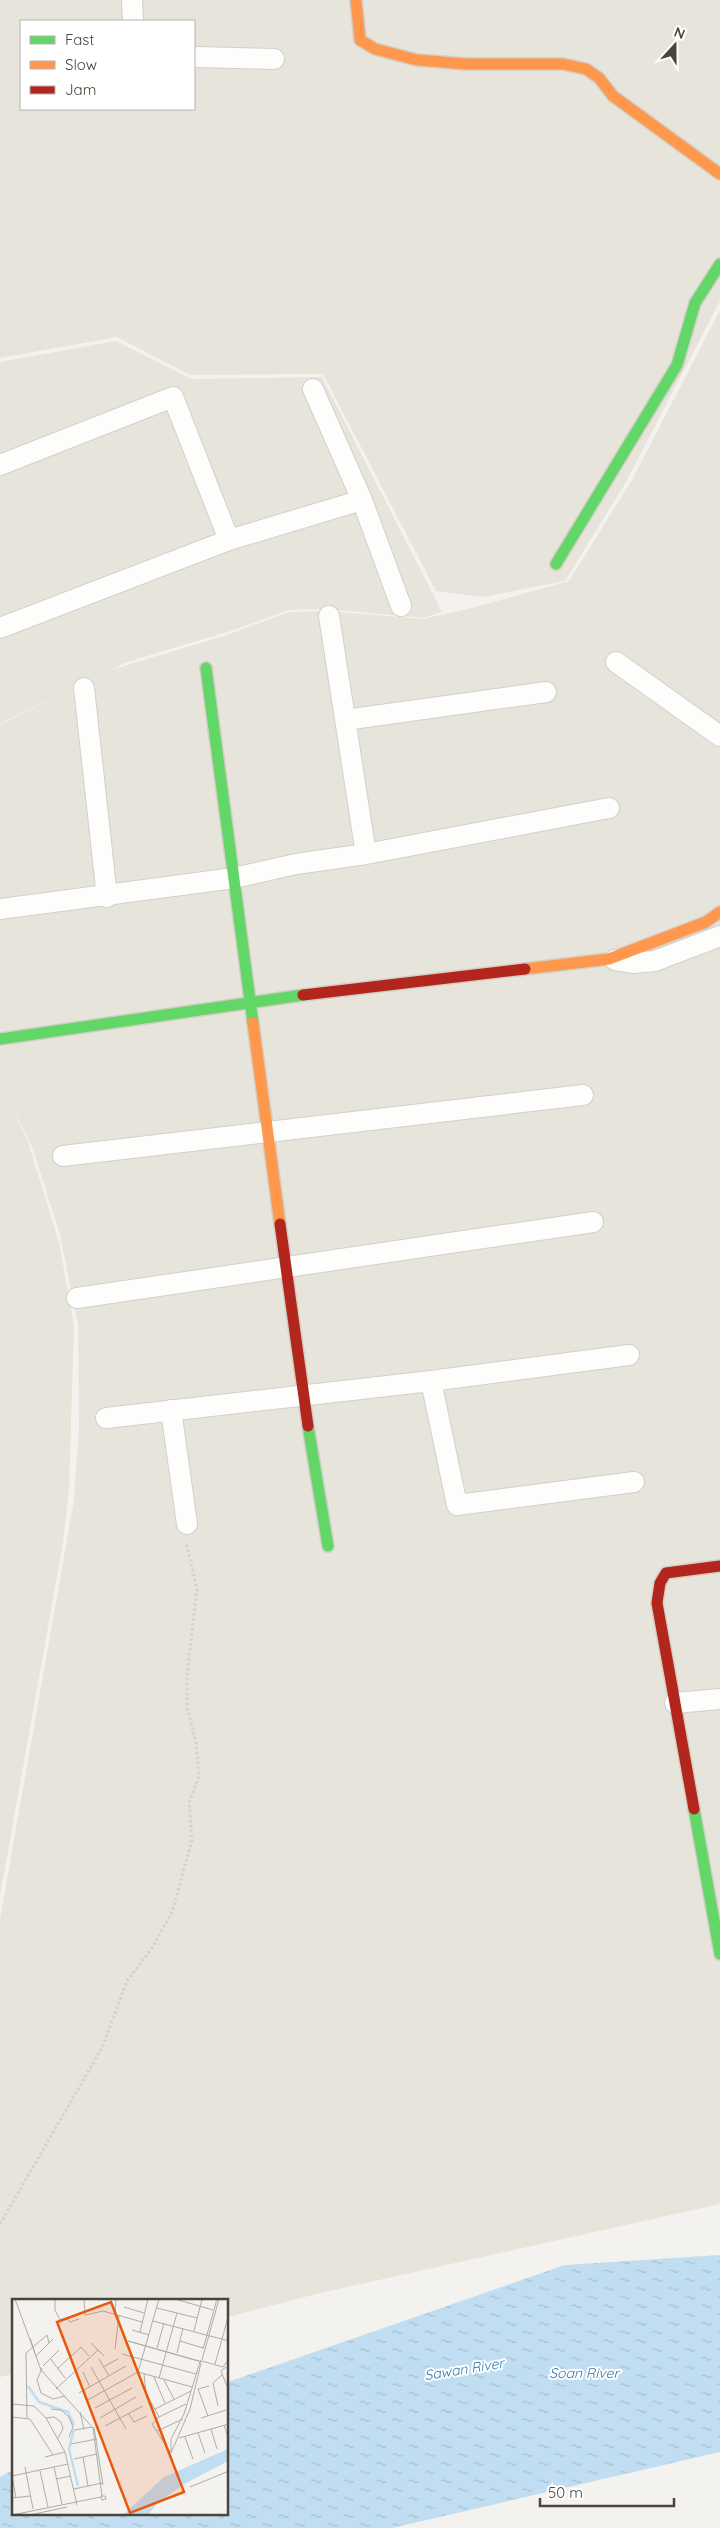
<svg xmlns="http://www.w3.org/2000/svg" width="720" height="2528" font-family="Quicksand,sans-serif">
<defs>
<pattern id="water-ripples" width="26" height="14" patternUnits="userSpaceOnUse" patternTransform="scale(1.25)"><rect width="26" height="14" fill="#c0ddf1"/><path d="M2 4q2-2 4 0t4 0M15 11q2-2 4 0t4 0" fill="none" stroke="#a6bfcf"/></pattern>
</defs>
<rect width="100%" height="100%" fill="#f4f2ee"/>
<!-- residential -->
<path fill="#e7e4dc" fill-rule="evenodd" d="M0 0H720V301L626 482 565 581 483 597 436 591 323 374 190 375 117 337 0 358ZM21 21H194V109H21Z
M720 310V2204L316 2294 228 2317V2300H14V2374L0 2377V1919L74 1500 79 1427 78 1325 60 1235 33 1149 10 1101 28 1142 59 1242 74 1326 69 1490 63 1543 0 1896V725L98 676 0 724V362L116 341 191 379 322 377 442 612 423 618 328 609 289 610 234 630 124 663 114 669 227 635 289 612 326 611 423 619 476 607 569 581 632 480Z"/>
<!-- water -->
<path fill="url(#water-ripples)" d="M720 2255V2452L392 2528H0V2477L14 2469V2514H228V2382L565 2265Z"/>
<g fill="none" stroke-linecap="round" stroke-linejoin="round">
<defs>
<path id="street" d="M132 0 133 21
M194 57 274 59
M313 389 362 500 401 606
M0 465 173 397 229 540
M329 616 366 854
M0 628 229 540 362 500
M616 662 720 736
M84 688 107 897
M345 720 546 692
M0 909 234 878 296 864 366 854 609 808
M615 960 632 963 655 961 720 936
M63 1156 583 1095
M77 1298 593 1222
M431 1381 457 1505 634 1482
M171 1410 187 1524
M106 1418 431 1381 629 1355
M675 1703 720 1699"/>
<path id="fast" d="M556 564 677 365 695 303 720 264
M206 668 253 1023
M0 1039 303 995
M308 1426 328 1546
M694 1809 720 1954"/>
<path id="slow" d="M356 0 360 40 375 49 417 60 466 64H563L586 69 599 78 613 96 720 174
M525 969 609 959 706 922 720 912
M253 1023 280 1224"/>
<path id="jam" d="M303 995 525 969
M280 1224 308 1426
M694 1809 657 1603 660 1583 666 1573 720 1566"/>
</defs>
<!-- street casing -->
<use href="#street" stroke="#d2d0cb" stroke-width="22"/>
<!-- fast casing -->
<use href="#fast" stroke="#d3cfc5" stroke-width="14"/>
<!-- slow casing -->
<use href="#slow" stroke="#d3cfc5" stroke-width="14"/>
<!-- jam casing -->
<use href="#jam" stroke="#d3cfc5" stroke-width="14"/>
<!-- path -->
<path stroke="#d3d2cc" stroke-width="3" stroke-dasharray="2.5 2.5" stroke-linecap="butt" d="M0 2224 102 2048 127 1981 152 1948 172 1912 192 1840 189 1803 199 1776 196 1743 187 1706V1673L197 1589 186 1542"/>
<!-- street -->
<use href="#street" stroke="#fdfdfc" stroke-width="20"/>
<!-- fast -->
<use href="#fast" stroke="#63d668" stroke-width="11"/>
<!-- slow -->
<use href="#slow" stroke="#ff974d" stroke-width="11"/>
<!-- jam -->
<use href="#jam" stroke="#b3261e" stroke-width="11"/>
</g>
<g text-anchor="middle" stroke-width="4" stroke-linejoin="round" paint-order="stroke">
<!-- water labels -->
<g font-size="14" font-style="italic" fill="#2e7ab2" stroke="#fff">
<text transform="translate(464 2369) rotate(-9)" y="5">Sawan River</text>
<text x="584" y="2378">Soan River</text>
</g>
</g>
<!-- overview -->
<g transform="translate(12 2299)">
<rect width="216" height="216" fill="#f4f2ee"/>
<path d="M216 150V162L174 184 145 204 136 216H111L152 178Z" fill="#c0ddf1"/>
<path fill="none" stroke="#c0ddf1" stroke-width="2.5" d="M16 87 27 103 56 113 62 126M62 130 57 150 66 187"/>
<path fill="none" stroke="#b0aca6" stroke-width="1" d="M3 0 29 71 81 129 90 197M43 0V11L48 21 54 19 58 23 67 20M72 0 73 16 91 12 130 23M163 0 201 11M112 8 132 14M145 9 185 19M103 15 104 0M141 22 217 42M120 31 137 36M182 32 190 0M128 33 136 0M18 39 23 54M168 42 191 49M79 44 92 57M145 49 152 24M103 50 107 17M191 50 205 0M0 51V69M165 54 171 29M110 55 184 75M24 57 41 40M38 59 53 79M87 60 97 77M190 61 207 0M187 62 116 42 190 63 188 61M190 62 211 68 217 60M203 65 217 15M31 67 47 51M79 68 114 130M91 68 106 60M214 68 209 72 217 92M30 69 25 81 29 94 41 100 53 97M45 70 69 48 77 57M71 73 78 88M126 73 180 88M132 75 134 94 147 118 174 105M142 78 153 104M147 79 165 14M152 81 162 100M44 90 86 51M67 94 114 67M74 102 126 73 147 0M0 105 22 107 34 119 53 153 65 206M206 107 201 84 210 76M83 109 120 89M39 110 49 111 57 118 61 128 57 138M143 110 179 92M68 113 72 130M117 115 122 123 135 117M196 117 186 90 197 87M0 118 18 120 41 156M147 118 140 125 158 153M15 119 14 54 35 36 37 44M34 119 42 118 49 123 51 130 46 139M88 119 124 98M189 119 214 111M212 126 217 141M93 127 131 107M82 128 91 186M199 130 205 150M63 131 80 128M145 132 171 120M186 134 193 154M173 138 181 160M167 139 217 125M59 145 85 140M159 154V140L172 115 188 63M159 154 178 110 189 64M33 158 53 153M71 158 76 187M62 160 85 155M13 168 21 210M42 168 50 205M28 172 36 208M0 177 56 165M0 177 4 199M44 180 59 177M178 188 217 172M62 190 90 184M89 197H93L94 200 90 201ZM0 199 18 197M0 216 89 198M18 216 55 208"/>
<path fill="#e8590c" fill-opacity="0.15" stroke="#e8590c" stroke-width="2.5" d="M99 3 172 193 118 214 45 23Z"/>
<rect width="216" height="216" fill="none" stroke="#4b4439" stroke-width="2.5"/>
</g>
<!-- legend -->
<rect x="20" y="20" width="175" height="90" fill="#ffffff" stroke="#b7b4b0"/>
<rect x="30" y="36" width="25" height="8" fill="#63d668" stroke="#b7b4b0"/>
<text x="65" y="45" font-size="15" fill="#4b4439">Fast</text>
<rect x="30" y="61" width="25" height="8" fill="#ff974d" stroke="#b7b4b0"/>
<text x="65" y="70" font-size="15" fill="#4b4439">Slow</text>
<rect x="30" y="86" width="25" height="8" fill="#b3261e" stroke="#b7b4b0"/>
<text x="65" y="95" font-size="15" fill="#4b4439">Jam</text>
<!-- north arrow -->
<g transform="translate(675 45) rotate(21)" stroke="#ffffff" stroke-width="4" paint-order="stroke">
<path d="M0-4L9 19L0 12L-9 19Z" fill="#4b4439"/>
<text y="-8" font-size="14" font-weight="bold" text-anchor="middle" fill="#4b4439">N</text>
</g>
<!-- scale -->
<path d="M540 2498v8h134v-8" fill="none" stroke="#4b4439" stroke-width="2.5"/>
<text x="548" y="2498" font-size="15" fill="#4b4439" stroke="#ffffff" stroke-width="4" paint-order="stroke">50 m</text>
</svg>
